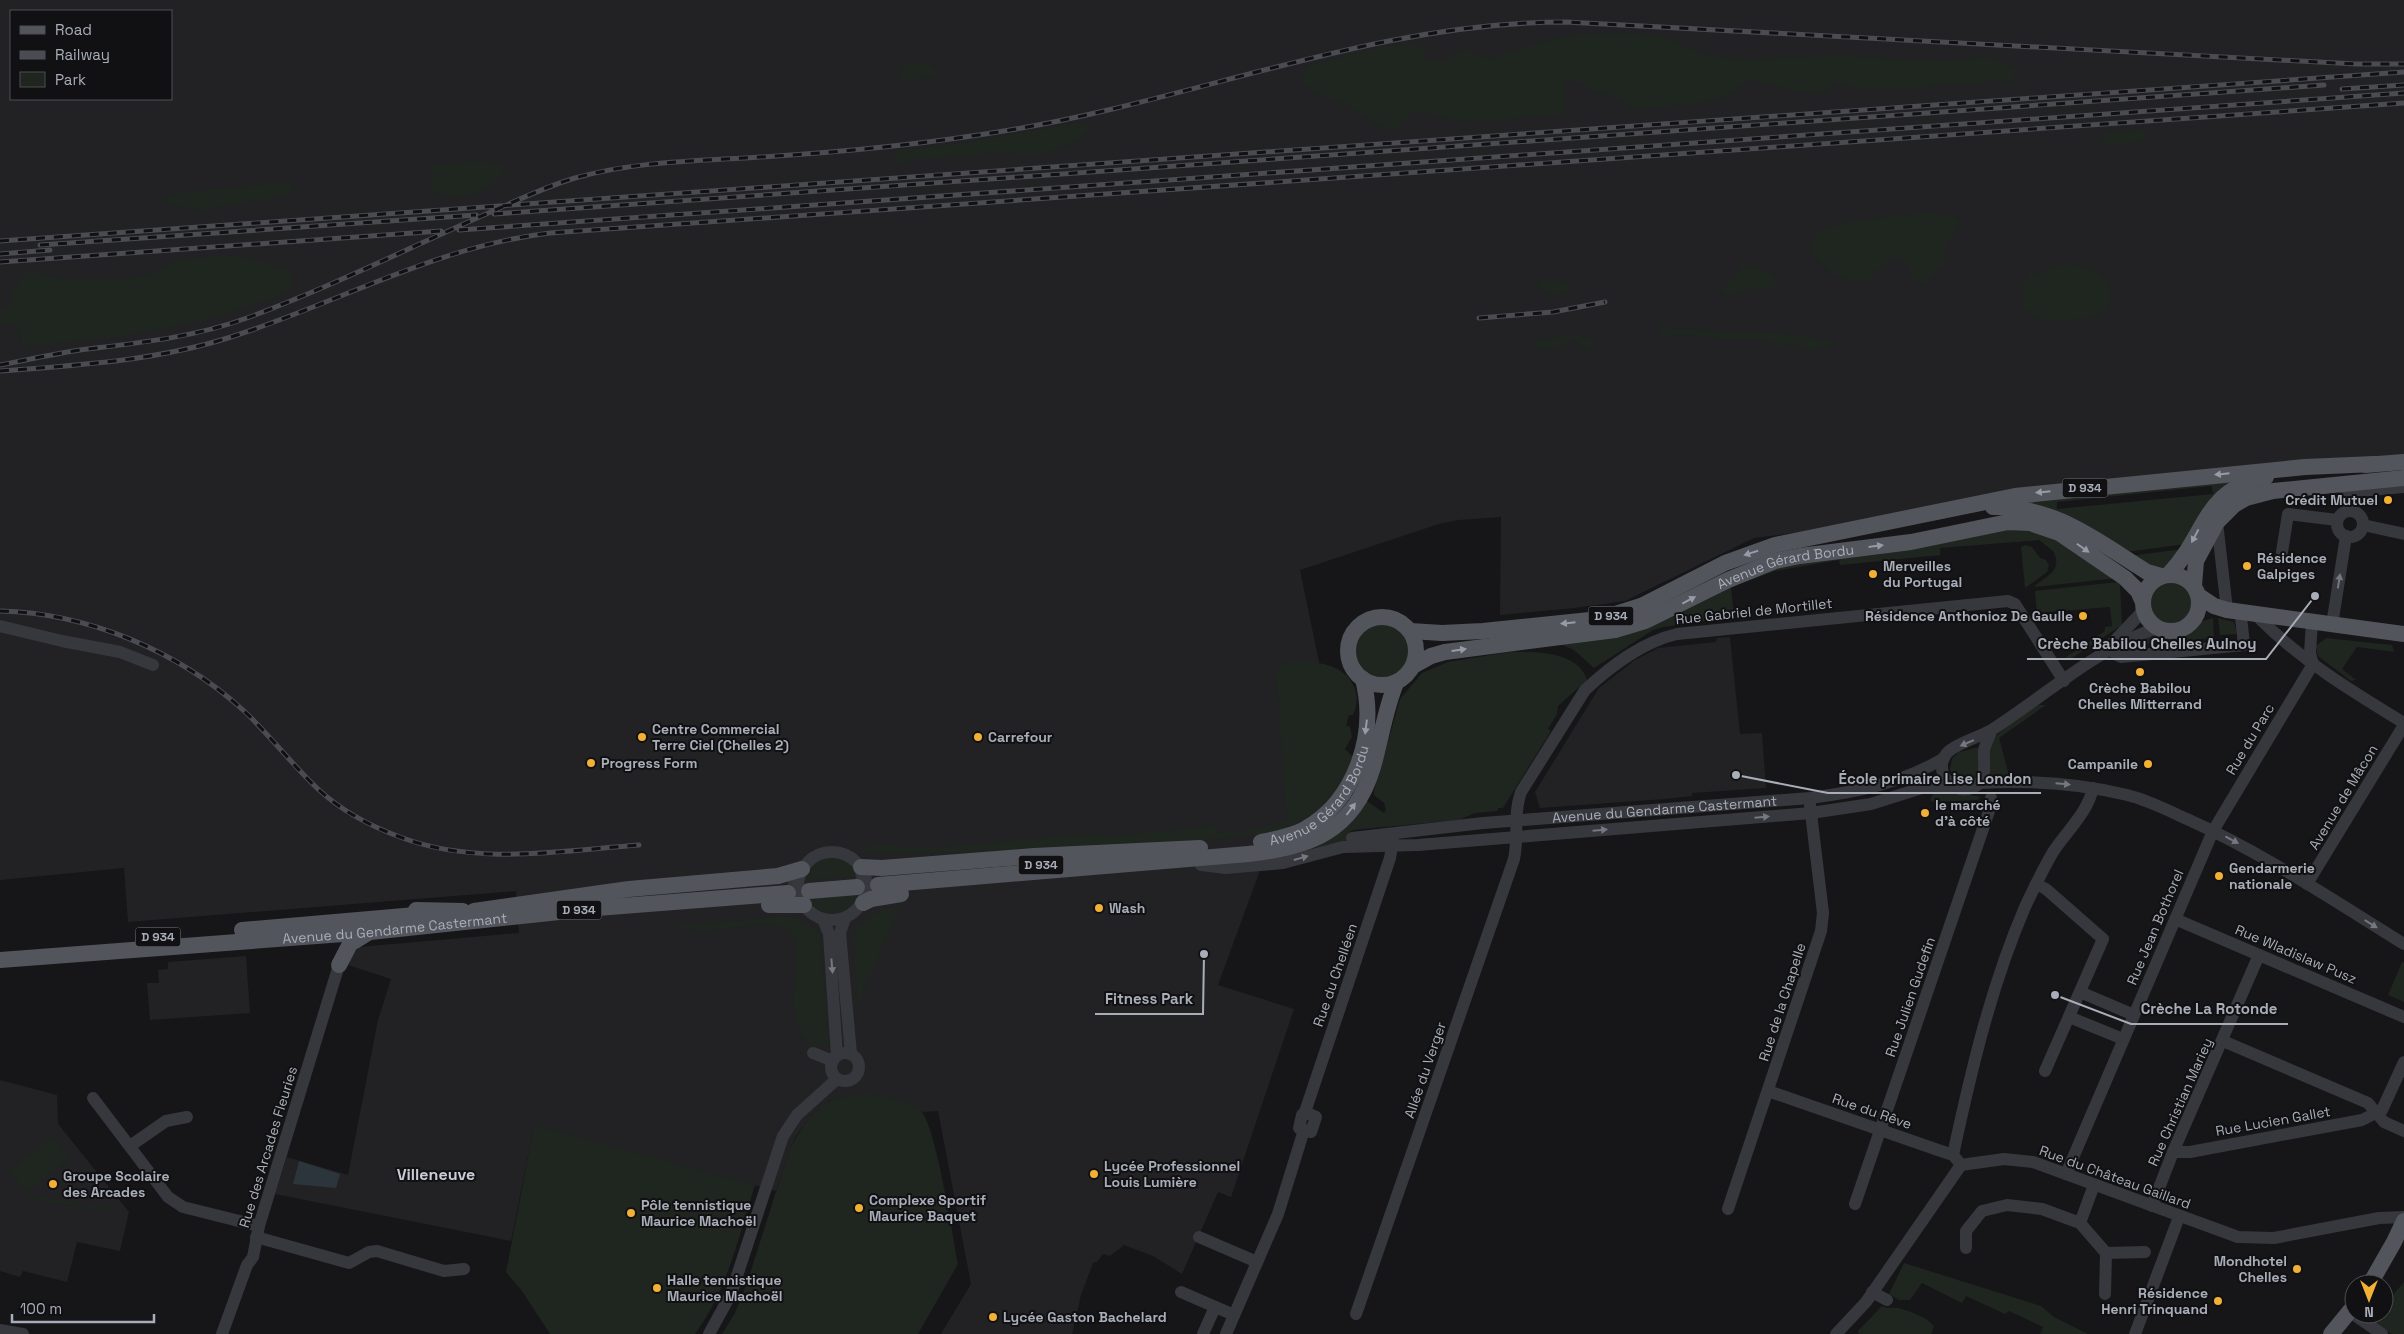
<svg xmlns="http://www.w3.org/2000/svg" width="2404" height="1334" font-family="'Space Grotesk',sans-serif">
<rect width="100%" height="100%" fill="#161618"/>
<!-- built -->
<path fill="#222225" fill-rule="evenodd" d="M0 0H2404V455L1754 538 1625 601 1574 608 1500 615 1501 517 1459 520 1442 523 1300 570 1336 744 1323 811 1302 822 1256 840 1259 873 1218 985 1294 1009 1231 1197 1218 1192 1182 1274 1153 1256 1124 1245 1110 1256 1103 1254 1097 1262 1093 1263 1081 1295 1072 1334H941L971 1284 938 1111 922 1112 910 1104 830 1100 808 1121 796 1136 789 1151 776 1191 534 1126 511 1241 275 1194 287 1157 348 1175 378 1020 391 979 348 965 352 954 360 947 370 946 519 933 516 891 128 922 124 868 0 880ZM11 11H171V99H11Z
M1730 637 1740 734 1762 733 1766 788 1692 793V796L1665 799 1540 808 1535 792 1599 688 1635 660 1658 648 1716 642 1717 638Z
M246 956 250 1013 150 1020 147 983H159L158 970 168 969V962Z
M0 1080 57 1095 58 1124 129 1212 120 1251 77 1242 67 1282 23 1271 20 1277 0 1271Z"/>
<!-- green -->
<path fill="#1e261f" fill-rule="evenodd" d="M1635 33 1664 37 1704 54 1726 58 1753 59 1836 56 1943 61 1986 57 2007 64 2017 71 2012 84 1994 79 1979 85 1938 84 1918 89 1865 90 1836 82C1832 86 1826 92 1821 94 1816 96 1759 82 1748 80L1729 96 1694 104 1646 108 1630 107 1615 96 1595 92 1575 80 1566 79C1560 88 1568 101 1563 112L1552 117 1536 116 1499 121 1458 122 1424 111 1413 112 1396 130 1385 129 1350 107 1329 97 1317 95 1304 83 1302 73 1308 66C1334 60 1402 37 1424 48V58L1436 62 1450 59 1459 50H1469L1477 55 1491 59 1559 37 1578 34Z
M921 62 932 65 937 71C932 78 907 83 899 78L902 66Z
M1077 123 1085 124 1089 128C1085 145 1043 155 1026 155 1013 156 1000 147 988 154L911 161 902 164 895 161 897 150 958 144Z
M2140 129 2146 132V136C2134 145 2118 148 2103 143L2102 135 2105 131 2117 132Z
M476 161 496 163 505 167C501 194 430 213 430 179 430 173 431 169 435 165Z
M292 182 294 188 290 194 264 201 226 204 205 211 171 206 163 200 176 193Z
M1923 212 1959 218 1956 231 1946 243 1943 264 1927 282 1918 283 1911 278C1910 267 1907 261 1896 257L1876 270 1868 282C1844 284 1816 268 1809 244 1812 241 1815 235 1819 232 1843 217 1893 219 1923 212Z
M221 256 245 257 294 271C293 278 292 286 286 291 275 301 261 302 247 306 238 309 229 314 219 316 155 334 88 341 23 346 20 331 18 324 3 323L0 325V309L8 308 13 288 26 273H40L63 279H124L148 275 175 262 192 258Z
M2062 264C2078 264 2101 268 2109 284 2111 288 2110 298 2111 304L2105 312 2089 318 2047 322 2034 317 2024 308V280L2029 276Z
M1742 265C1756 267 1774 268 1777 286L1770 289 1745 290 1730 296 1721 291 1725 284 1733 280Z
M1541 279C1552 280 1565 279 1570 290 1559 298 1546 295 1538 286V282Z
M1660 328 1785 334 1834 341V345L1823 346 1811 352 1798 343 1782 348 1765 339H1723L1676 334 1664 338 1660 335Z
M1574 334 1592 338 1594 345 1585 352 1577 339C1560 342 1550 358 1533 346V342L1541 339Z
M2249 474 2186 544 2126 552 2010 499ZM2212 486 2213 494 2057 509V502Z
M1992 527 2037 528 2118 578 2034 587C2045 576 2064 571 2053 551L2039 540 1940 548V555L1840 565 1839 560 1775 571 1731 587 1734 617 1663 627 1653 630 1594 668 1574 650 1558 643 1749 573Z
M2025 545 2032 547 2040 558 2046 560 2049 565 2047 572 2025 588 2021 547Z
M2183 549 2174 564 2161 569 2129 556Z
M2149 603a22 22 0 1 1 44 0a22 22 0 1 1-44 0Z
M2118 582 2120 584 2122 625 2069 660 2063 659 2105 631V627L2112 626 2110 607 2037 613 2035 591Z
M2213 618 2214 638 2128 646 2155 634 2167 637 2181 636 2203 621Z
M2218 618 2234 622 2237 634 2220 635Z
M1354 651a28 28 0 1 1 56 0a28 28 0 1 1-56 0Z
M2326 638 2392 645 2394 652 2357 647 2342 669 2356 680 2351 681 2318 656 2316 646Z
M1509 652C1533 651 1579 651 1587 680L1558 706 1557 714 1548 729 1551 731 1503 808H1499L1497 811 1475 813 1459 820 1353 830 1348 833 1346 844 1260 862 1364 799 1384 813 1386 809 1384 803 1374 795V791L1400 699 1422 673 1448 662Z
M1290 661C1315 661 1348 663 1356 692 1358 699 1356 709 1353 715H1349L1346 725 1350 727 1352 737 1345 749 1353 757 1343 784 1316 812 1293 824 1263 835 1150 844 941 853 887 854 865 851V848C884 841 903 849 922 848 979 845 1035 838 1091 834L1116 836 1218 825 1219 833 1248 830 1287 821 1276 671 1277 667 1282 663Z
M2038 705H2046L1999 738 2009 775 1986 776 1992 740 2006 727Z
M1979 747 1980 770 1976 778 1964 783 1956 779 1950 770 1952 759 1959 752Z
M1936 788 1981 797 1977 800 1933 802 1930 800Z
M833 857C886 862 855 940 813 906 796 886 808 860 833 857ZM856 876 857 891 810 895 809 880Z
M900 907 859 1002H858L853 935C862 917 882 908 900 907Z
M791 916 820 933 829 1042 826 1046 816 1044 815 1048C782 1024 797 985 797 950 796 942 794 934 787 929 773 920 715 930 697 932L693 929 681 930 680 925Z
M2402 962 2404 963V1002L2388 995Z
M871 1093C886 1097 909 1100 921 1111 936 1126 953 1238 958 1264L918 1334H722L735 1313 747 1283 789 1151C795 1137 817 1105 832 1100 844 1096 859 1095 871 1093Z
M534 1125 755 1185C739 1236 727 1291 695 1334H550L522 1291 506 1272Z
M53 1136 70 1158 26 1192 9 1171Z
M35 1196 110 1208V1211L34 1200Z
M1904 1263 2041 1306 2054 1317 2088 1334H2040L2043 1327 2009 1311 2005 1314 1966 1296 1962 1303 1922 1283 1910 1300H1899L1889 1294Z
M2404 1282V1334H2392L2372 1321V1319L2376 1314H2384V1305Z
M1882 1306C1888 1309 1891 1307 1898 1308 1907 1310 1930 1318 1934 1327L1931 1334H1859L1858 1331Z"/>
<!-- water -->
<path fill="#2c353c" d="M299 1161 340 1174 336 1188 293 1184Z"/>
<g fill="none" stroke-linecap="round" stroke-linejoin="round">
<!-- major-tunnel -->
<path stroke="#333438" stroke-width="16" stroke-dasharray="16 8" stroke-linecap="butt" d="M856 880 877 878
M788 885 809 884"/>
<!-- minor -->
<g stroke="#37383d" stroke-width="12">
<path d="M2341 484 2347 492 2404 487"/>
<circle cx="2350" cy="524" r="13"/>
<path d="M2217 522 2227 610"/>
<path d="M2363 525 2404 534"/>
<path d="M2282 552 2288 514 2337 520"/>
<path d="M2260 619C2302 661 2353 692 2404 723"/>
<path d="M2312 622 2310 653 2313 664"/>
<path d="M2332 625 2346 536"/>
<path d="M0 626 62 641 120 652 153 665"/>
<path d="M2113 649 2115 654 2121 657 2244 645 2241 617"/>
<path d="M2106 650 2143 611"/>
<path d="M1992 730C1989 737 1985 744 1984 751 1983 765 1989 781 1972 788 1950 796 1931 767 1949 751 1960 742 1980 737 1993 729 2044 696 2101 646 2157 628"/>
<path d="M1979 783C2029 780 2078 783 2127 795 2148 800 2167 810 2187 819 2263 853 2333 900 2404 944"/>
<path id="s1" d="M1352 838 1483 823 1810 798C1856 792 1903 783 1944 758"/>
<circle cx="832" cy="886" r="34"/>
<path d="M1201 865 1226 868 1283 863 1343 847 1418 845 1811 813 1871 804 1925 787 1953 786"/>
<path d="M2036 884 2046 889 2103 939 2045 1071"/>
<path d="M2307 884 2404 725"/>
<path d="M845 918 840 933 851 1054"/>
<path d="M823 919 829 934 837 1056"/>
<path d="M2175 919 2404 1017"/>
<path d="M2080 992 2134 1015"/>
<path d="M2069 1017 2123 1039"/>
<path d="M2223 1041 2368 1103 2384 1122 2404 1131"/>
<path d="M813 1053 833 1061"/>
<circle cx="845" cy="1067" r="14"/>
<path d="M1768 1091 1938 1150 1953 1155 1958 1161"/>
<path d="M93 1098 168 1197 183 1207 259 1226"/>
<path d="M1305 1112 1390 858 1393 840"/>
<path d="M1305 1112 1316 1117 1311 1132 1299 1128 1302 1115Z"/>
<path d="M130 1146 166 1121 187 1117"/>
<path d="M2173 1152H2190L2362 1120 2382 1110 2404 1062"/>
<path d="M1953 1155C1971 1071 1991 986 2025 907 2034 888 2043 869 2053 852 2067 831 2088 812 2093 788"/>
<path d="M2066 1174 2213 831 2313 664"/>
<path d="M1855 1204 1989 811 1991 798"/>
<path d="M2152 1206 2173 1152 2259 955"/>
<path d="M1728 1209 1821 931 1823 913 1810 805"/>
<path d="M2080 1223 2094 1185"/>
<path d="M256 1237 349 1263 369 1252 377 1251 444 1271 464 1269"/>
<path d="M1199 1237 1257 1262"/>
<path d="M1966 1248V1231L1982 1211 2007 1205 2042 1209 2080 1223 2106 1253 2105 1294"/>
<path d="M2106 1253 2145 1252"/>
<path d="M1181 1292 1234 1315"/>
<path d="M1872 1292 1887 1300"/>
<path d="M1356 1314 1514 859C1519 837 1513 814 1521 792L1585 690C1611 666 1642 642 1677 634L2008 601 2015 604 2064 681"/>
<path d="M2356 1316 2382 1334"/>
<path d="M0 1330 23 1334"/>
<path d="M222 1334 247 1265 253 1257 259 1226 339 965"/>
<path d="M709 1334 731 1294 783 1136 797 1115 837 1079"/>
<path d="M1203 1334 1215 1307"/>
<path d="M1226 1334 1278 1214 1304 1130"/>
<path d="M1836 1334 1866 1302 1961 1165 2004 1159 2033 1162 2238 1237 2274 1238 2379 1218 2404 1217"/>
<path d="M2135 1334 2179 1217"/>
</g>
<!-- major -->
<g stroke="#53555c" stroke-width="16">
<path d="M2365 465 2404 462"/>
<path d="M1993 507C2055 506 2097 541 2147 572L2161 576"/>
<path d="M2169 574C2206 536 2203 489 2266 477"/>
<circle cx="2171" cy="603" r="28"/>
<path d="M2194 585 2196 561 2217 522 2234 505 2246 498 2273 491 2404 478"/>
<path d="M2199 596 2214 606 2227 610 2404 634"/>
<circle cx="1382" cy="651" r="34"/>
<path d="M1410 631 1442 633 1483 631 1600 619 1641 606 1725 563 1775 545 2015 496 2305 467 2375 464"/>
<path id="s2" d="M1413 666 1431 656 1445 652 1615 630 1645 621 1728 580 1775 561 1800 556 1911 542 2008 522 2030 523 2059 533 2125 578 2138 591 2142 600"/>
<path id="s3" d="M1261 842C1276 839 1292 836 1305 829 1356 800 1377 734 1363 679"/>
<path d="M861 867 882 868 1034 856 1200 848"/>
<path d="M878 885 1248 854C1308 848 1354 832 1373 767 1381 739 1385 710 1396 683"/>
<path d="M809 891 857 887"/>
<path d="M863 903 871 899 901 894"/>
<path d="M769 905H804"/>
<path d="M416 910 463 911"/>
<path d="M474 911 629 889 778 876 802 869"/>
<path d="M242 930 427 914"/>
<path id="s4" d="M0 960 370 932 597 908 788 893"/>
<path d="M339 965 350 944 368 933"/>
<path d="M2370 1284 2394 1242 2404 1221"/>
<path d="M2331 1334 2354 1306"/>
</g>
<defs>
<path id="rail" d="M2342 89 2404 85
M494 214 2324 85
M459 230 2404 93
M0 241 2404 72
M40 245 476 215
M0 254 50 250
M0 262 441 231
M1479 318 1553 312 1605 302
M0 365C27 360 53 354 80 350 137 343 192 338 247 318 325 289 401 252 477 218 510 204 541 188 575 178 635 161 699 161 760 157 844 152 927 144 1010 130 1197 99 1375 22 1566 22L2356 64H2404
M0 371C78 365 156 361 231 337 338 303 437 246 550 233L2404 103
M0 611C88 613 178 651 243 710 270 735 292 765 319 790 342 811 370 826 400 837 476 866 559 851 639 845"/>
</defs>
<!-- rail casing -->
<use href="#rail" stroke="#4a4c52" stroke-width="5"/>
<!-- rail -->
<use href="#rail" stroke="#111113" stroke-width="3" stroke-dasharray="9" stroke-linecap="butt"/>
</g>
<!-- one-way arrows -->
<defs><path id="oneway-solid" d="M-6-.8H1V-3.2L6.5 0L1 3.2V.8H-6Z" transform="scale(1.25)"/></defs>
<g fill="#979ba6">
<use href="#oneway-solid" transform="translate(2222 474) rotate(174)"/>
<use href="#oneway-solid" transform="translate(2043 492) rotate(174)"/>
<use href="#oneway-solid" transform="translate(2195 536) rotate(118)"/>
<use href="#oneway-solid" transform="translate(1876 546) rotate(-7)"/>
<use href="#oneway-solid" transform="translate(2083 548) rotate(35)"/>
<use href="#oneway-solid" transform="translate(1751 553) rotate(162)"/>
<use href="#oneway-solid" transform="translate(1689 600) rotate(-28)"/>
<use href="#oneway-solid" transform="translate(1568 623) rotate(174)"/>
<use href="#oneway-solid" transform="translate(1459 650) rotate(-8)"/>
<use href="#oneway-solid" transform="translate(1366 727) rotate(97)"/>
<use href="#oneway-solid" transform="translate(1351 809) rotate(-53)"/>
</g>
<g fill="#757881">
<use href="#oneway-solid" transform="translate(2339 581) rotate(-81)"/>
<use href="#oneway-solid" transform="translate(1967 743) rotate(157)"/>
<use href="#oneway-solid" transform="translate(2063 784) rotate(5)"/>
<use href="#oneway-solid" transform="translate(1762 817) rotate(-5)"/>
<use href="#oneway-solid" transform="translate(1600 830) rotate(-5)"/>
<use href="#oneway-solid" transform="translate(2232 840) rotate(28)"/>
<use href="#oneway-solid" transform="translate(1301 858) rotate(-16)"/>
<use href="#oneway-solid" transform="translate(2371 924) rotate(32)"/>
<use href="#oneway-solid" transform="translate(832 966) rotate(85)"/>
</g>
<!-- markers -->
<g fill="#f2b134" stroke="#111113" stroke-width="2">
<circle cx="2388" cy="500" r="5"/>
<circle cx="2247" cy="566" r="5"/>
<circle cx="1873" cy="574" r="5"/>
<circle cx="2083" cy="616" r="5"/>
<circle cx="2140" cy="672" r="5"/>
<circle cx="642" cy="737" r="5"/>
<circle cx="978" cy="737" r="5"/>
<circle cx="591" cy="763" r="5"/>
<circle cx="2148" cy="764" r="5"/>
<circle cx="1925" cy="813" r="5"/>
<circle cx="2219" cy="876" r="5"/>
<circle cx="1099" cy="908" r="5"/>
<circle cx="1094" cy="1174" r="5"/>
<circle cx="53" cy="1184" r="5"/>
<circle cx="859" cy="1208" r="5"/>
<circle cx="631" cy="1213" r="5"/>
<circle cx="2297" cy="1269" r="5"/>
<circle cx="657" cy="1288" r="5"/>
<circle cx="2218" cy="1301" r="5"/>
<circle cx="993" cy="1317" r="5"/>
</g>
<g text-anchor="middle" stroke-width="4" stroke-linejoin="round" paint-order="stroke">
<!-- shield labels -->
<g fill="#111113" stroke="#7b7e86" stroke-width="1">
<rect x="2062.5" y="478.5" width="45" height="19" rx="4"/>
<rect x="1588.5" y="606.5" width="45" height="19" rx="4"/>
<rect x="1018.5" y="855.5" width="45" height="19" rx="4"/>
<rect x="556.5" y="900.5" width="45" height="19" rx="4"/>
<rect x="135.5" y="927.5" width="45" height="19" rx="4"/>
</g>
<g font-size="12" font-weight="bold" fill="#a8adb8">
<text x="2085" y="492">D 934</text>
<text x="1611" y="620">D 934</text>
<text x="1041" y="869">D 934</text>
<text x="579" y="914">D 934</text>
<text x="158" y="941">D 934</text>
</g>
<!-- poi labels -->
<g font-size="14" font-weight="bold" fill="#a8adb8" stroke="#111113" text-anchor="start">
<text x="2378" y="505" text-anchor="end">Crédit Mutuel</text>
<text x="2257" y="563">Résidence<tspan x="2257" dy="16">Galpiges</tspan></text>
<text x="1883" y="571">Merveilles<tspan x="1883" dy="16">du Portugal</tspan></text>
<text x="2073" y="621" text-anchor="end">Résidence Anthonioz De Gaulle</text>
<text x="2140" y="693" text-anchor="middle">Crèche Babilou<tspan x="2140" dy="16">Chelles Mitterrand</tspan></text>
<text x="652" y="734">Centre Commercial<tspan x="652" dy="16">Terre Ciel (Chelles 2)</tspan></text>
<text x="988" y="742">Carrefour</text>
<text x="601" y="768">Progress Form</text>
<text x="2138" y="769" text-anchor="end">Campanile</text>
<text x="1935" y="810">le marché<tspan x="1935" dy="16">d'à côté</tspan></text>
<text x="2229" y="873">Gendarmerie<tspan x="2229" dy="16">nationale</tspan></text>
<text x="1109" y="913">Wash</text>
<text x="1104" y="1171">Lycée Professionnel<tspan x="1104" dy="16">Louis Lumière</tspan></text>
<text x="63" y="1181">Groupe Scolaire<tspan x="63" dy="16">des Arcades</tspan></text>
<text x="869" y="1205">Complexe Sportif<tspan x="869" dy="16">Maurice Baquet</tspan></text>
<text x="641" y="1210">Pôle tennistique<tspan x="641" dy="16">Maurice Machoël</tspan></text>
<text x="2287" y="1266" text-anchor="end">Mondhotel<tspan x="2287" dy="16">Chelles</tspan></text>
<text x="667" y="1285">Halle tennistique<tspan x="667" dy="16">Maurice Machoël</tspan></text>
<text x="2208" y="1298" text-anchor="end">Résidence<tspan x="2208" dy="16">Henri Trinquand</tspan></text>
<text x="1003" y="1322">Lycée Gaston Bachelard</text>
</g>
<!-- street labels -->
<g font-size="14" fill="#a8adb8" stroke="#111113">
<text dy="5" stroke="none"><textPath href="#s2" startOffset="390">Avenue Gérard Bordu</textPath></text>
<text transform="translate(1754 611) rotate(-6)" y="5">Rue Gabriel de Mortillet</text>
<text transform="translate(2250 739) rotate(-59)" y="5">Rue du Parc</text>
<text dy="5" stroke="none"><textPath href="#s3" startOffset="80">Avenue Gérard Bordu</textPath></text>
<text transform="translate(2343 797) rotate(-59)" y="5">Avenue de Mâcon</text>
<text dy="5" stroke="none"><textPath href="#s1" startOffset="314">Avenue du Gendarme Castermant</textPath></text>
<text transform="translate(2155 927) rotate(-67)" y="5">Rue Jean Bothorel</text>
<text dy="5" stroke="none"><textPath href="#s4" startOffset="396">Avenue du Gendarme Castermant</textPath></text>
<text transform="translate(2296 954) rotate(23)" y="5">Rue Wladislaw Pusz</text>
<text transform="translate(1335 975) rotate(-71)" y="5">Rue du Chelléen</text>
<text transform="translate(1910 997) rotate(-71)" y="5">Rue Julien Gudefin</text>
<text transform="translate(1782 1002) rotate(-72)" y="5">Rue de la Chapelle</text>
<text transform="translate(1425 1070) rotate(-71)" y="5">Allée du Verger</text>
<text transform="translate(2180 1102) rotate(-66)" y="5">Rue Christian Mariey</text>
<text transform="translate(1872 1111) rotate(19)" y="5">Rue du Rêve</text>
<text transform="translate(2273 1121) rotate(-10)" y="5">Rue Lucien Gallet</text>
<text transform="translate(268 1147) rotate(-73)" y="5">Rue des Arcades Fleuries</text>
<text transform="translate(2115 1177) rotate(20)" y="5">Rue du Château Gaillard</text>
</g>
<!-- quarter labels -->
<g font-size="16" font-weight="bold" fill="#c9ccd4" stroke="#111113">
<text x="436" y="1180">Villeneuve</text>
</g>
</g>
<!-- callouts -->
<path fill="none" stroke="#a8adb8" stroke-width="2" d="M2315 596L2266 659H2027M1736 775L1828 793H2041M1204 954L1203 1014H1095M2055 995L2131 1024H2288"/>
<g fill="#a8adb8" stroke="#111113" stroke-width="2">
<circle cx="2315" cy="596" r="5"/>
<circle cx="1736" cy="775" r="5"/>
<circle cx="1204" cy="954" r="5"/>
<circle cx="2055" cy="995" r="5"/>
</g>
<g font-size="15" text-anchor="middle" font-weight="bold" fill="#a8adb8" stroke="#111113" stroke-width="4" stroke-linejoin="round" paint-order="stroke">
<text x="2147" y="649">Crèche Babilou Chelles Aulnoy</text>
<text x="1935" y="784">École primaire Lise London</text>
<text x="1149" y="1004">Fitness Park</text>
<text x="2209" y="1014">Crèche La Rotonde</text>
</g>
<!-- legend -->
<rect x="10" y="10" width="162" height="90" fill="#111113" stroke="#4d4f55"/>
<rect x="20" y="26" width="25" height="8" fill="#53555c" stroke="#4d4f55"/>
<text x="55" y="35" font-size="15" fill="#a8adb8">Road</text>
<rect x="20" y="51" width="25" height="8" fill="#4a4c52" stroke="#4d4f55"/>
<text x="55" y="60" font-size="15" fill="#a8adb8">Railway</text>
<rect x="20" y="72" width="25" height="15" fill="#1e261f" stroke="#4d4f55"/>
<text x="55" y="85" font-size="15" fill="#a8adb8">Park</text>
<!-- north arrow -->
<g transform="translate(2369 1299) rotate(180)"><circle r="24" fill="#111113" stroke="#4d4f55"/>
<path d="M0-4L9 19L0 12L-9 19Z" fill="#f2b134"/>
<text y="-8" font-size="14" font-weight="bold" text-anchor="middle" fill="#a8adb8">N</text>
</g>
<!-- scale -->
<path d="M12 1314v8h142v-8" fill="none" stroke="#a8adb8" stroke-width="2.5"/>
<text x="20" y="1314" font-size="15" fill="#a8adb8" stroke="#111113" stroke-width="4" paint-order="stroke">100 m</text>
</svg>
